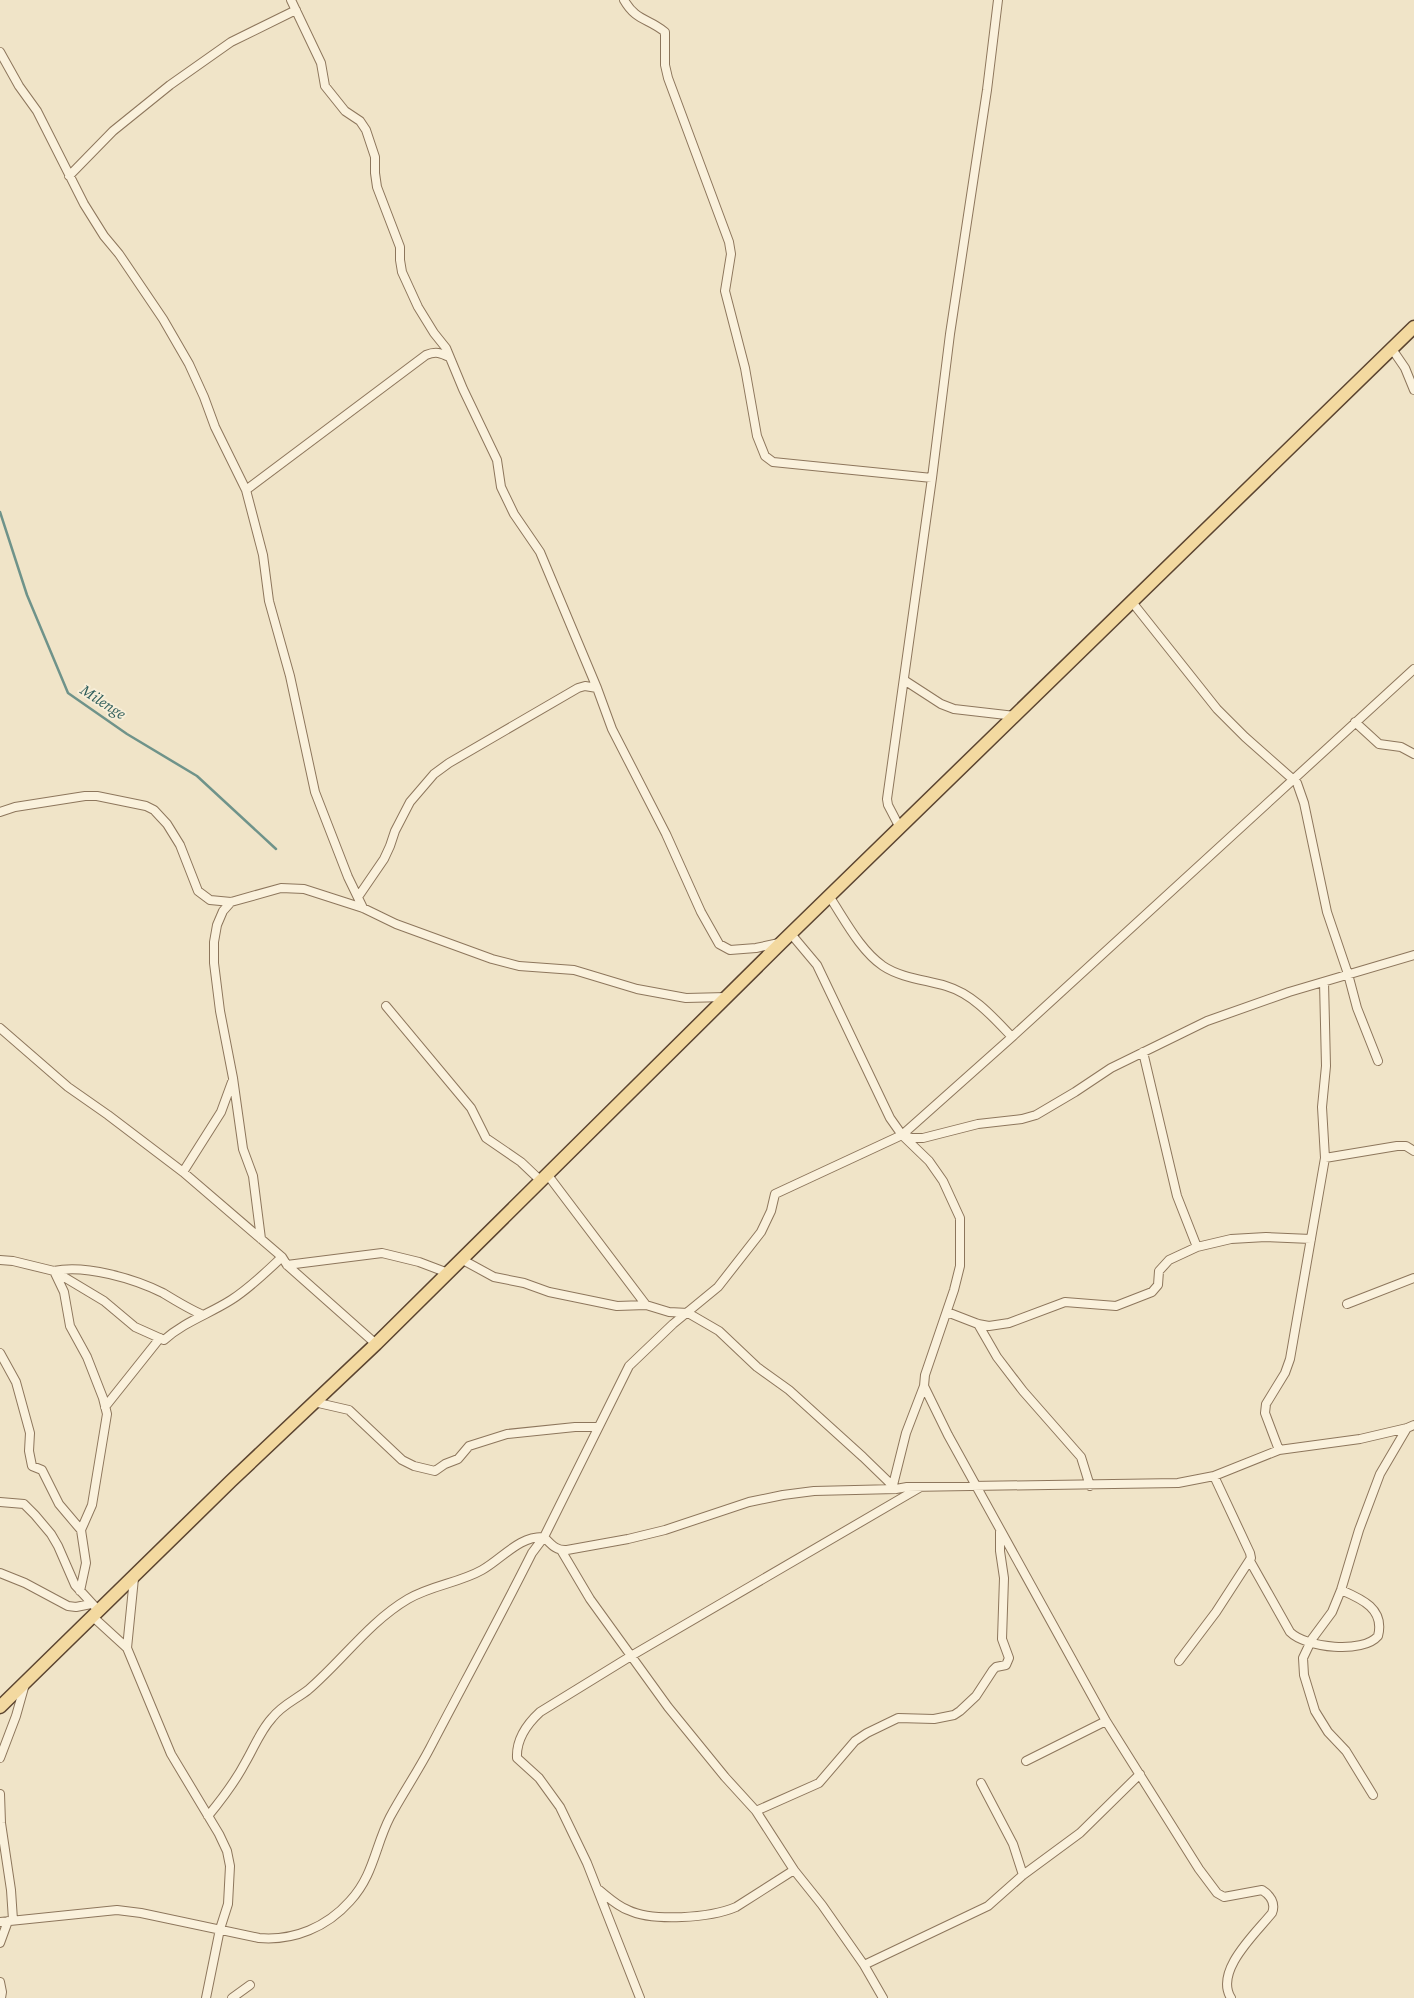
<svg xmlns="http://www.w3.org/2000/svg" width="1414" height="1998" font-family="'Source Serif 4',serif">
<rect width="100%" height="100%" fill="#f0e4c8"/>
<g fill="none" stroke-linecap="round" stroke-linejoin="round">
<!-- stream -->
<path stroke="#6f938a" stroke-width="2.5" d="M0 512 27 595 68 693 127 734 197 776 276 849"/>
<defs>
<path id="minor" d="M291 0 321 63 325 86 345 111 360 121 366 130 375 157V173L377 187 400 247V260L402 272 418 307 434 333 446 348 463 389 497 460 501 487 514 514 540 552 597 688
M624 0C636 21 648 18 665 32V65L668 78 729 242 731 254 725 291 745 368 757 436 765 456 773 462 932 478
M0 52 19 86 37 111 84 204 104 236 119 254 163 319 189 364 204 397 215 427 246 490 263 555 269 601 290 676 315 792 348 877 363 908
M69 176 113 131 170 85 231 42 296 10
M1392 349 1405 368 1414 390
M246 490 426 355C436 351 441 353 449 357
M1132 602 1217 709 1245 737 1297 783 1304 803 1327 912 1348 974 1357 1008 1378 1061
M904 680 941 704 954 709 1015 716
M1355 722 1379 744 1401 747 1414 754
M0 812 15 807 85 796H97L146 806 154 810 167 824 180 845 198 891 210 900 231 902 281 888 304 889 363 908 396 924 492 959 519 966 574 970 637 989 686 998 726 997
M900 828 888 805 887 799 932 478 950 334 987 90 998 0
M829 896C845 920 860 950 883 966 901 978 926 980 946 986 973 994 993 1017 1012 1037
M358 897 384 859 390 846 395 831 410 802 434 774 449 763 578 688 585 686 597 688 612 729 666 834 701 912 719 944 730 950 756 948 779 943
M231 902 223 911 217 925 214 942V963L220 1011 233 1078 243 1149 253 1176 261 1239
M791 934 817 965 890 1118 902 1135 929 1161 943 1181 960 1218V1266L954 1290 925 1375 924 1386 948 1435 1106 1721 1199 1869 1217 1893 1224 1897 1262 1890C1270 1895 1276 1903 1272 1913 1256 1933 1214 1971 1231 1998
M386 1006 471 1108 486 1138 521 1162 541 1181
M0 1028 68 1087 108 1115 183 1172 282 1257 287 1265 376 1344
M1143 1052 1177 1196 1197 1247
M904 1135 911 1138H923L978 1124 1022 1119 1036 1115 1075 1092 1111 1068 1207 1021 1289 992 1414 955
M1325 1158 1397 1146H1406L1414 1151
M183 1172 221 1112 232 1082
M547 1174 646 1305
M461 1259 494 1277 524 1283 549 1292 617 1306 646 1305 669 1312 688 1313 719 1331 757 1367 789 1390 863 1457 896 1489
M0 1260 13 1261 54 1271 104 1301 135 1327 164 1340C184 1322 209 1314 231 1300 250 1288 266 1272 282 1257
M287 1265 382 1253 419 1262 448 1273
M54 1271 64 1292 70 1326 87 1357 103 1398 107 1414 92 1505 81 1530
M54 1271C85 1264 135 1279 163 1293 176 1301 189 1309 203 1315
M1347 1304 1414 1278
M947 1312 978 1324 989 1326 1009 1323 1065 1302 1116 1306 1152 1292 1158 1285 1159 1271 1169 1260 1197 1247 1231 1239 1266 1237 1311 1239
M978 1324 997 1357 1023 1391 1081 1457 1090 1486
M0 1353 16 1382 30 1433 29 1451 32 1466 42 1470 59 1504 81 1530 86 1563 80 1591
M314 1402 349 1410 402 1460 414 1466 435 1471 445 1464 458 1459 469 1446 507 1434 575 1427H598
M105 1407 160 1338
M1279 1450 1265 1413 1266 1404 1285 1373 1290 1359 1325 1158 1322 1107 1326 1066 1324 982
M893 1485 906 1433 924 1386
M0 1502 24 1504 35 1515 51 1534 58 1546 75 1585 98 1610
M561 1550 590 1599 668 1707 725 1777 756 1811 794 1870 822 1905 864 1965 883 1998
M1250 1561 1290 1632C1306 1648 1363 1654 1378 1636 1385 1609 1362 1599 1341 1590
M0 1573 25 1583 68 1606 76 1607 91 1604
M92 1616 127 1648 171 1754 219 1834 227 1851 230 1866 228 1904 220 1929 206 1998
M127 1648 134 1578
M1179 1661 1216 1612 1251 1558 1250 1553 1214 1476
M0 1758 16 1716 25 1684
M1026 1761 1106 1721
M981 1783 1013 1844 1023 1875
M0 1794 1 1823 11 1890 13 1920
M1373 1795 1346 1751 1328 1732 1315 1711 1304 1675 1303 1658 1312 1639 1332 1612 1341 1590 1359 1530 1380 1474 1407 1428
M756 1811 819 1783 855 1741 867 1733 898 1718 934 1719 954 1715 960 1711 976 1696 993 1670 996 1667 1006 1665 1009 1658 1002 1639 1004 1578 1000 1551V1532
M208 1816C222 1799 235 1782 245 1763 254 1748 260 1731 272 1718 282 1705 295 1700 308 1690 342 1661 369 1622 408 1599 432 1585 459 1583 482 1570 503 1558 519 1536 544 1537 551 1544 556 1551 567 1550L628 1539 665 1530 749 1502 783 1495 814 1491 896 1489 907 1487 1178 1483 1214 1476 1279 1450 1360 1439 1407 1428 1414 1425
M599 1890C608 1897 617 1906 628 1910 653 1922 710 1918 736 1907L794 1870
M0 1922 117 1910 141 1913 259 1938C294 1941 327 1927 350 1901 374 1875 375 1846 390 1817 403 1793 418 1771 430 1748 464 1683 499 1619 532 1553L544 1537 629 1366 673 1324 718 1287 761 1232 771 1211 775 1194 902 1135 1012 1037 1414 669
M0 1943 8 1921
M864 1965 988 1906 1023 1875 1080 1833 1140 1774
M0 1982 2 1992 1 1998
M232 1998 250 1985
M640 1998 587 1863 560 1807 539 1778 517 1758C516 1739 527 1724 540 1712L631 1656 919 1488"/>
<path id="primary" d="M0 1707 231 1481 376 1344 781 943 1414 327"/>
</defs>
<!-- minor casing -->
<use href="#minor" stroke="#8d765c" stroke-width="10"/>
<!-- primary casing -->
<use href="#primary" stroke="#5b4430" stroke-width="15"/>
<!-- minor -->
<use href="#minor" stroke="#faf1dc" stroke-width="8"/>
<!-- primary -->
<use href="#primary" stroke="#f3d9a0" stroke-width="12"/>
</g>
<g text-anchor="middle" stroke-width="4" stroke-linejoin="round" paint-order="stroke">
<!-- water labels -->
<g font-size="15" font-style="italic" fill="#2f5d5a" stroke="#f7eed8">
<text transform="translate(103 702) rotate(33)" y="5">Milenge</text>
</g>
</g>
</svg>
